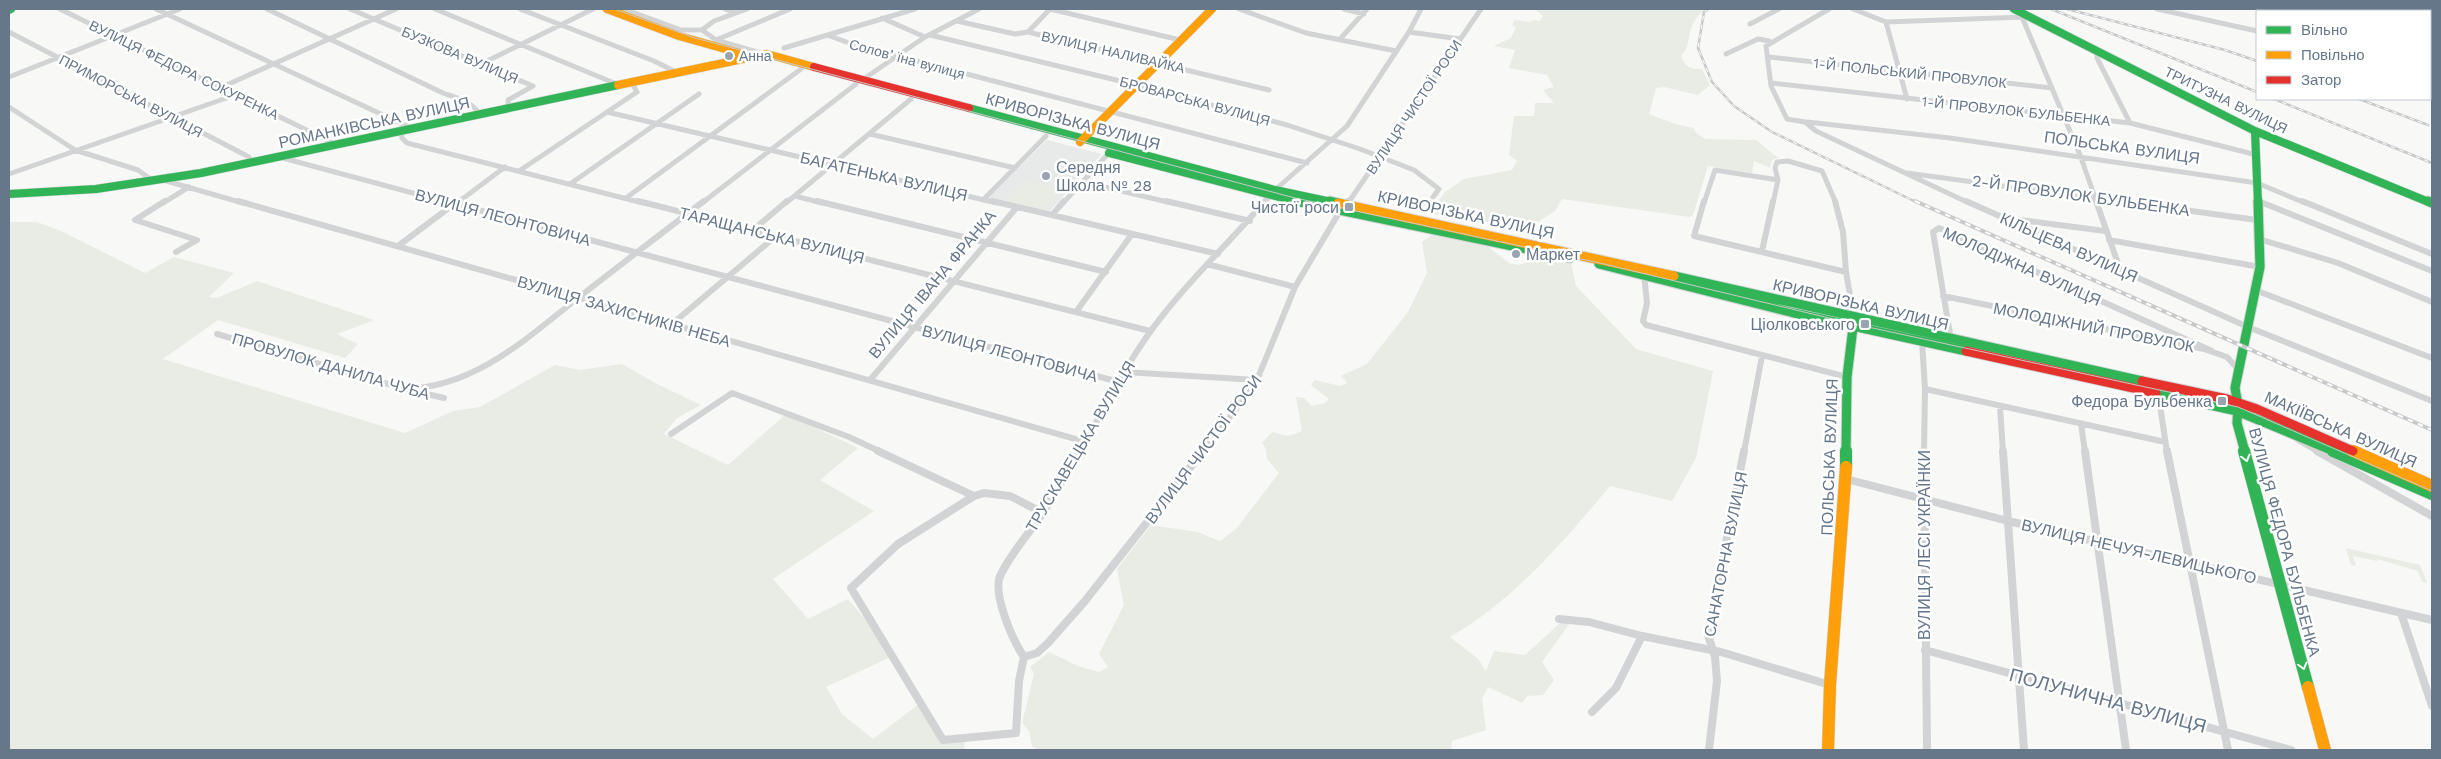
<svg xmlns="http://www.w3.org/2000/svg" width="2441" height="759" font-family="'Work Sans',sans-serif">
<rect width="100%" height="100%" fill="#f8f8f7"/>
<!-- built -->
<path fill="#e8eaea" d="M1047 140 1102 154 1048 213 987 199Z"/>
<!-- green -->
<path fill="#e8ece5" d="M1535 9H1705C1699 15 1693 21 1691 29 1687 42 1690 45 1681 56 1685 67 1690 69 1702 69L1710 85 1698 95 1664 87 1656 88 1649 114C1664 120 1678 126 1694 128L1695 132 1705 139 1756 140 1778 158 1772 160 1770 168 1754 161 1752 173 1708 166 1693 215 1690 217 1562 199 1555 211 1524 231 1504 228 1499 223 1445 218 1430 212 1445 192 1464 179 1512 170 1517 161 1509 155 1514 116H1534L1535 103H1554L1543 90 1554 87 1547 75 1509 68 1515 50 1494 46 1511 38 1516 27 1512 26 1515 20 1531 22 1533 20 1540 21 1543 16Z
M1026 179 1064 190 1045 211 1006 201Z
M9 222H37L61 231 145 273 174 257 234 273 209 297 217 298 257 281 374 320 337 334 358 344 345 358 218 320 163 359 405 433 453 411 480 407 555 365 580 370 622 364 657 384 701 405 677 418 664 434 728 465 786 414 858 448 820 480 874 511 773 579 808 619 848 599 895 655 826 687 842 714 873 739 919 704 943 740 965 738 964 750H9Z
M1433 234 1487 246 1509 263 1518 265 1551 257 1571 262 1576 286 1636 349 1713 371 1696 458 1672 501 1610 486C1564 541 1514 600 1450 637L1478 659 1486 671 1494 651 1525 655 1560 623H1570L1542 662 1554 680 1543 695 1527 696 1522 703 1488 687 1482 699 1486 730 1452 741 1451 750H1039L1032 746 1029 731 1022 723 1034 674 1030 667 1049 652 1078 666 1099 672 1108 667 1099 654 1124 605 1117 569 1151 525 1198 532 1220 541 1236 529 1279 473 1267 459 1266 449 1262 443 1272 432 1288 436 1302 431 1296 397 1304 398 1312 406 1325 403 1329 399 1311 385 1315 380 1340 386 1347 383 1341 376 1367 364 1408 312 1427 273 1422 242Z
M2346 548 2420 565 2427 583 2422 582 2418 571 2377 559V561L2353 556 2356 566 2351 565Z"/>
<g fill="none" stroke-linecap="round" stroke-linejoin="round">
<defs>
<path id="fast-far2" d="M2014 9 2255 131 2431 203
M9 10 11 9
M969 108 1275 190 1336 203
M2255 131 2258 203
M1109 153 1302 203
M9 194 96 189 201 173 618 85"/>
<path id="fast-far1" d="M1296 201 1570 258
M1330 201 1338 203
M2428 201 2432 203
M1599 264 1794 313 1966 351
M1674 276 2142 381
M2156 393 2237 411 2336 452
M1846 452 1847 377 1854 319
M2245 452 2237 423 2238 405 2235 388 2260 267 2258 201"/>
<path id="fast" d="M2244 451 2308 687
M2333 451 2432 494
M1846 467V451"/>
<path id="slow-far2" d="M607 9 679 36 750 56
M618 85 767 54 814 67
M1080 142 1212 9"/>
<path id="slow-far1" d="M1338 203 1674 276
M2353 451 2355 452"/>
<path id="slow" d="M2353 451 2432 486
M2308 687 2325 750
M1828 750 1830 685 1846 467"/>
<path id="jam-far1" d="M814 67 969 108"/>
<path id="jam" d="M1966 351 2156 393
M2142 381 2227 399 2257 409 2353 451"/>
</defs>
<!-- fast-far2 casing -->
<use href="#fast-far2" stroke="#d3d5d7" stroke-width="9"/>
<!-- fast-far1 casing -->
<use href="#fast-far1" stroke="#d3d5d7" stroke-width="11"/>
<!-- fast casing -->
<use href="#fast" stroke="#d3d5d7" stroke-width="13"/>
<!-- slow-far2 casing -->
<use href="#slow-far2" stroke="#d3d5d7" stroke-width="9"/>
<!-- slow-far1 casing -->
<use href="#slow-far1" stroke="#d3d5d7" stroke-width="11"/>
<!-- slow casing -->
<use href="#slow" stroke="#d3d5d7" stroke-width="13"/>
<!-- jam-far1 casing -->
<use href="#jam-far1" stroke="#d3d5d7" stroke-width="9"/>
<!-- jam casing -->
<use href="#jam" stroke="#d3d5d7" stroke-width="11"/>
<!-- street-far2 -->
<path stroke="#d2d3d4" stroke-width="5" d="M60 9 329 141 335 146
M156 9 413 129
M267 9 443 93C457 98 472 101 480 115
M350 9 533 86 508 100 509 109
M435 9 619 85
M520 9 654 61 678 73
M624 9 681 30H702
M725 9 736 13
M1050 9 1180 40
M1239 9 1306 33 1396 51
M1344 9 1364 14
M1829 9 1766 46 1771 86 1787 119 1805 122 1816 131 1969 203
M1853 9 1886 22 2025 17
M2157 9 2257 31
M2419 9 2426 11
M2395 11 2396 9
M2022 17 2080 155 2097 203
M882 18 925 37
M957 21 1015 34 1028 32 1269 90
M1886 22 1907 99
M1750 24 1779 9
M702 30 716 40 764 54
M702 30 714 21 747 9
M9 32 249 157 250 163
M1028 32 1050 9
M1409 32 1460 39
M827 35 852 44 1307 163
M930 35 1116 80 1287 125 1360 149 1414 170 1439 189 1433 197
M1340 39 1367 9
M716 40 790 9
M784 48 915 9
M2097 52V58L2130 123
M1726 54 1758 39 1769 41
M1769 57 2052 88
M481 64 593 9
M9 77 180 9
M2430 78 2432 79
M862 80 925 37 979 9
M1772 83 2130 123 2257 155
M220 88 396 9
M9 107 75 150 138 170 153 181
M607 112 997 203
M1807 122 1950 138 2257 183 2305 203
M401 132 402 138 407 143 643 203
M870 134 1015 168
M279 157 450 203
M519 171 637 92 632 83
M1907 173 2128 203
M9 174 235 95
M163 180 243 203
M1083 182 1172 203
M570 184 699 94
M1275 190 1347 126 1409 32 1421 9
M795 196 822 203
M626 198 801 69
M983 200 1046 136
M2257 201 2261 203
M163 203 189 187
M457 203 505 167
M702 203 856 84
M786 203 911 99
M1063 203 1109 153
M1264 203 1270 196
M1348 203 1481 9
M1704 203 1715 170 1778 180
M1773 203 1778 180 1775 168 1777 162 1788 161 1822 171 1836 203"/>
<!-- street-far1 -->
<path stroke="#d2d3d4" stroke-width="6" d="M165 201 135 220 197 240 176 252
M238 201 1086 442
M445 201 1119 382
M638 201 1150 331
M817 201 1106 272
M992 201 1218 254
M1166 201 1250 221
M1704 201 1694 236 1846 272
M1835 201 1843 232 1846 272 1854 318
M1966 201 2248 327 2432 401
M2096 201 2120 269
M2119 201 2257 220
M2258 201 2432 271
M2302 201 2432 254
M1346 205 1348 201
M1052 215 1064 201
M2012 219 2105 231
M753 230 787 201
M2259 239 2338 263 2432 302
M2109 240 2260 267
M398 246 458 201
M1762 251 1773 201
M1207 264 1295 287
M1644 275 1647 303 1643 321 1646 325 1847 377
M2255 290 2432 358
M1943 296 2204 349 2227 357 2238 369
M1076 312 1132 234
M672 324 776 236
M217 334 405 389 444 398
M1951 340 1933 232 1939 228 2212 351
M1922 341 1925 389 1924 452
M1124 372 1257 380
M870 380 1017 207
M405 389C477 387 529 336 583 294 623 263 663 232 704 201
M1925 389 2165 442
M2158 392 2167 452
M2000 407 2003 452
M2081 424 2085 452
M671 434 732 393 849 437 881 452
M2298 440 2319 452
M1080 452C1106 405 1129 357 1163 315 1194 275 1232 240 1265 201
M1202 452 1255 385 1295 287 1340 211
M1744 452 1762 356"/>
<!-- street -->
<path stroke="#d2d3d4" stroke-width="8" d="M878 451 974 496
M1924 451 1927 750
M2003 451 2024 750
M2085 451 2126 750
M2167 451 2228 750
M2317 451 2432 516
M1846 479 2008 521 2432 620
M984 493 1010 496 1043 513C1029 533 1012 552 1001 574 991 592 1013 641 1024 657L1019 681 1016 733 943 740 851 588 898 544 974 496Z
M1043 513 1080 451
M2401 613 2432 706
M1559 619 1589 622 1642 636
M1925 650 2291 750
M1024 657 1037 653 1048 643 1085 601 1203 451
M1592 712 1616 688 1642 636 1721 652 1830 685
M1709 750 1717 681 1715 657 1708 635 1744 451"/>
<!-- fast-far2 -->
<use href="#fast-far2" stroke="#30b455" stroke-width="8"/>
<!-- fast-far1 -->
<use href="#fast-far1" stroke="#30b455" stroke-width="9"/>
<!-- fast -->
<use href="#fast" stroke="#30b455" stroke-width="12"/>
<!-- slow-far2 -->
<use href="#slow-far2" stroke="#ff9f0a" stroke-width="8"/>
<!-- slow-far1 -->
<use href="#slow-far1" stroke="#ff9f0a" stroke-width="9"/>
<!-- slow -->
<use href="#slow" stroke="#ff9f0a" stroke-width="12"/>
<!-- jam-far1 -->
<use href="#jam-far1" stroke="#e5322d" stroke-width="8"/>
<!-- jam -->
<use href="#jam" stroke="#e5322d" stroke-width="9"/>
<!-- tram -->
<path stroke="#c8c9ca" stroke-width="1" d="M614 9 695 38 1295 198 1600 263 1854 324 2238 407 2432 491"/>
<defs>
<path id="rail-far1" d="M1708 9 1704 12 1698 48 1712 82 1734 106 1772 132 1918 203
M2051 9 2257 92
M2067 9 2225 50 2257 61
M2274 99 2432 163
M2359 99 2428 125"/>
<path id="rail" d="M1915 201 2432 430"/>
</defs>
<!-- rail-far1 casing -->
<use href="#rail-far1" stroke="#c8c9ca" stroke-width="2.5"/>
<!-- rail casing -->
<use href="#rail" stroke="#c8c9ca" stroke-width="4"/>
<!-- rail-far1 -->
<use href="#rail-far1" stroke="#fff" stroke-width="1" stroke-dasharray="4.5" stroke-linecap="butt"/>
<!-- rail -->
<use href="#rail" stroke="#fff" stroke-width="2" stroke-dasharray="5.5" stroke-linecap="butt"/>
</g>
<!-- one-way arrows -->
<defs><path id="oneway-chevron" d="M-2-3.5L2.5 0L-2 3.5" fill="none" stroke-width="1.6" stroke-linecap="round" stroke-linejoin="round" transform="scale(1.25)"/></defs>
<g stroke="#fff">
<use href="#oneway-chevron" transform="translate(2246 458) rotate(75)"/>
<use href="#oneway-chevron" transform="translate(2303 666) rotate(75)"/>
</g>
<!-- markers -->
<g fill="#99a4b0" stroke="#fff" stroke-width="2">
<circle cx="729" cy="56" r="5"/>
<circle cx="1046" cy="176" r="5"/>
<rect x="1344" y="202" width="10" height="10" rx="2.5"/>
<circle cx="1516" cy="254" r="5"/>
<rect x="1860" y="319" width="10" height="10" rx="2.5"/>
<rect x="2217" y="396" width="10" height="10" rx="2.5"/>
</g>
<g text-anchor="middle" stroke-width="5" stroke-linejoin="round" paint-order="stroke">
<!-- far-street labels -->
<g font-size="14" fill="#66778a" stroke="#fff">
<text transform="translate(1113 52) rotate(13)" y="5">ВУЛИЦЯ НАЛИВАЙКА</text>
<text transform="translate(460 55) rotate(23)" y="5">БУЗКОВА ВУЛИЦЯ</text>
<text transform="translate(907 59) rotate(15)" y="5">Соловʼїна вулиця</text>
<text transform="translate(184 70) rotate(26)" y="5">ВУЛИЦЯ ФЕДОРА СОКУРЕНКА</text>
<text transform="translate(1910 73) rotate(6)" y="5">1-Й ПОЛЬСЬКИЙ ПРОВУЛОК</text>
<text transform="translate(131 96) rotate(28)" y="5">ПРИМОРСЬКА ВУЛИЦЯ</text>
<text transform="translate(2226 100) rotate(26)" y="5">ТРИТУЗНА ВУЛИЦЯ</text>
<text transform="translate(1195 101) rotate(15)" y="5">БРОВАРСЬКА ВУЛИЦЯ</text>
<text transform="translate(1414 107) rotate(-56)" y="5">ВУЛИЦЯ ЧИСТОЇ РОСИ</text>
<text transform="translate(2016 111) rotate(6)" y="5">1-Й ПРОВУЛОК БУЛЬБЕНКА</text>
</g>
<!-- far-poi labels -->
<g font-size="14" fill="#66778a" stroke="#fff" text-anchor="start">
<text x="739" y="61">Анна</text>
</g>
<!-- street labels -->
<g font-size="16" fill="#66778a" stroke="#fff">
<text transform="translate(1073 121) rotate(15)" y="6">КРИВОРІЗЬКА ВУЛИЦЯ</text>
<text transform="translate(374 122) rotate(-12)" y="6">РОМАНКІВСЬКА ВУЛИЦЯ</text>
<text transform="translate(2122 147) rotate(8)" y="6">ПОЛЬСЬКА ВУЛИЦЯ</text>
<text transform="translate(884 176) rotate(13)" y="6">БАГАТЕНЬКА ВУЛИЦЯ</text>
<text transform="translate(2081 195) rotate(8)" y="6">2-Й ПРОВУЛОК БУЛЬБЕНКА</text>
<text transform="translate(1466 214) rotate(12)" y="6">КРИВОРІЗЬКА ВУЛИЦЯ</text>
<text transform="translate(503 217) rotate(15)" y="6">ВУЛИЦЯ ЛЕОНТОВИЧА</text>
<text transform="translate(772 235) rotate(14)" y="6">ТАРАЩАНСЬКА ВУЛИЦЯ</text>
<text transform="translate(2069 247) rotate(24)" y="6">КІЛЬЦЕВА ВУЛИЦЯ</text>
<text transform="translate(2022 266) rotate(24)" y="6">МОЛОДІЖНА ВУЛИЦЯ</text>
<text transform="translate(932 284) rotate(-50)" y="6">ВУЛИЦЯ ІВАНА ФРАНКА</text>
<text transform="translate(1861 304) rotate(13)" y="6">КРИВОРІЗЬКА ВУЛИЦЯ</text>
<text transform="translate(624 311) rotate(16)" y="6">ВУЛИЦЯ ЗАХИСНИКІВ НЕБА</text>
<text transform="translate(2094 327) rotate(11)" y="6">МОЛОДІЖНИЙ ПРОВУЛОК</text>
<text transform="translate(1010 353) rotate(15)" y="6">ВУЛИЦЯ ЛЕОНТОВИЧА</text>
<text transform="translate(331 366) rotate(16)" y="6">ПРОВУЛОК ДАНИЛА ЧУБА</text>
<text transform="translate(2341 429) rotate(24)" y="6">МАКІЇВСЬКА ВУЛИЦЯ</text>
<text transform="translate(1080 446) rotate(-59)" y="6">ТРУСКАВЕЦЬКА ВУЛИЦЯ</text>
<text transform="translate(1203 449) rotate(-53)" y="6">ВУЛИЦЯ ЧИСТОЇ РОСИ</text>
<text transform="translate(1829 457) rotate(-88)" y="6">ПОЛЬСЬКА ВУЛИЦЯ</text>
<text transform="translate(2285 542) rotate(75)" y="6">ВУЛИЦЯ ФЕДОРА БУЛЬБЕНКА</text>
<text transform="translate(1924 545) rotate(-90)" y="6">ВУЛИЦЯ ЛЕСІ УКРАЇНКИ</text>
<text transform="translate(2139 551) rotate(13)" y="6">ВУЛИЦЯ НЕЧУЯ-ЛЕВИЦЬКОГО</text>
<text transform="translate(1725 554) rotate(-79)" y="6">САНАТОРНА ВУЛИЦЯ</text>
</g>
<!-- poi labels -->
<g font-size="16" fill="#66778a" stroke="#fff" text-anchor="end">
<text x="1056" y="173" text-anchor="start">Середня<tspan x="1056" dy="18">Школа № 28</tspan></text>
<text x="1339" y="213">Чистої роси</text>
<text x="1526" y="260" text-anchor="start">Маркет</text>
<text x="1855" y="330">Ціолковського</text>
<text x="2212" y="407">Федора Бульбенка</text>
</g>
<!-- near-street labels -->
<g font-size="19" fill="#66778a" stroke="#fff">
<text transform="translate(2108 700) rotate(15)" y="7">ПОЛУНИЧНА ВУЛИЦЯ</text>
</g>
</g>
<!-- border -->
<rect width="2441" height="759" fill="none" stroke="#66778a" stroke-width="20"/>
<!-- legend -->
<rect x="2256" y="10" width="175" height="90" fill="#ffffff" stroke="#c2c9d0"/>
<rect x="2266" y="26" width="25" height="8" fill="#30b455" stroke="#c2c9d0"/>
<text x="2301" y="35" font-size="15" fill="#66778a">Вільно</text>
<rect x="2266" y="51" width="25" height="8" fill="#ff9f0a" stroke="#c2c9d0"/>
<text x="2301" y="60" font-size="15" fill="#66778a">Повільно</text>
<rect x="2266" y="76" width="25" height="8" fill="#e5322d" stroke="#c2c9d0"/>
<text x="2301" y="85" font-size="15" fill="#66778a">Затор</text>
</svg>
